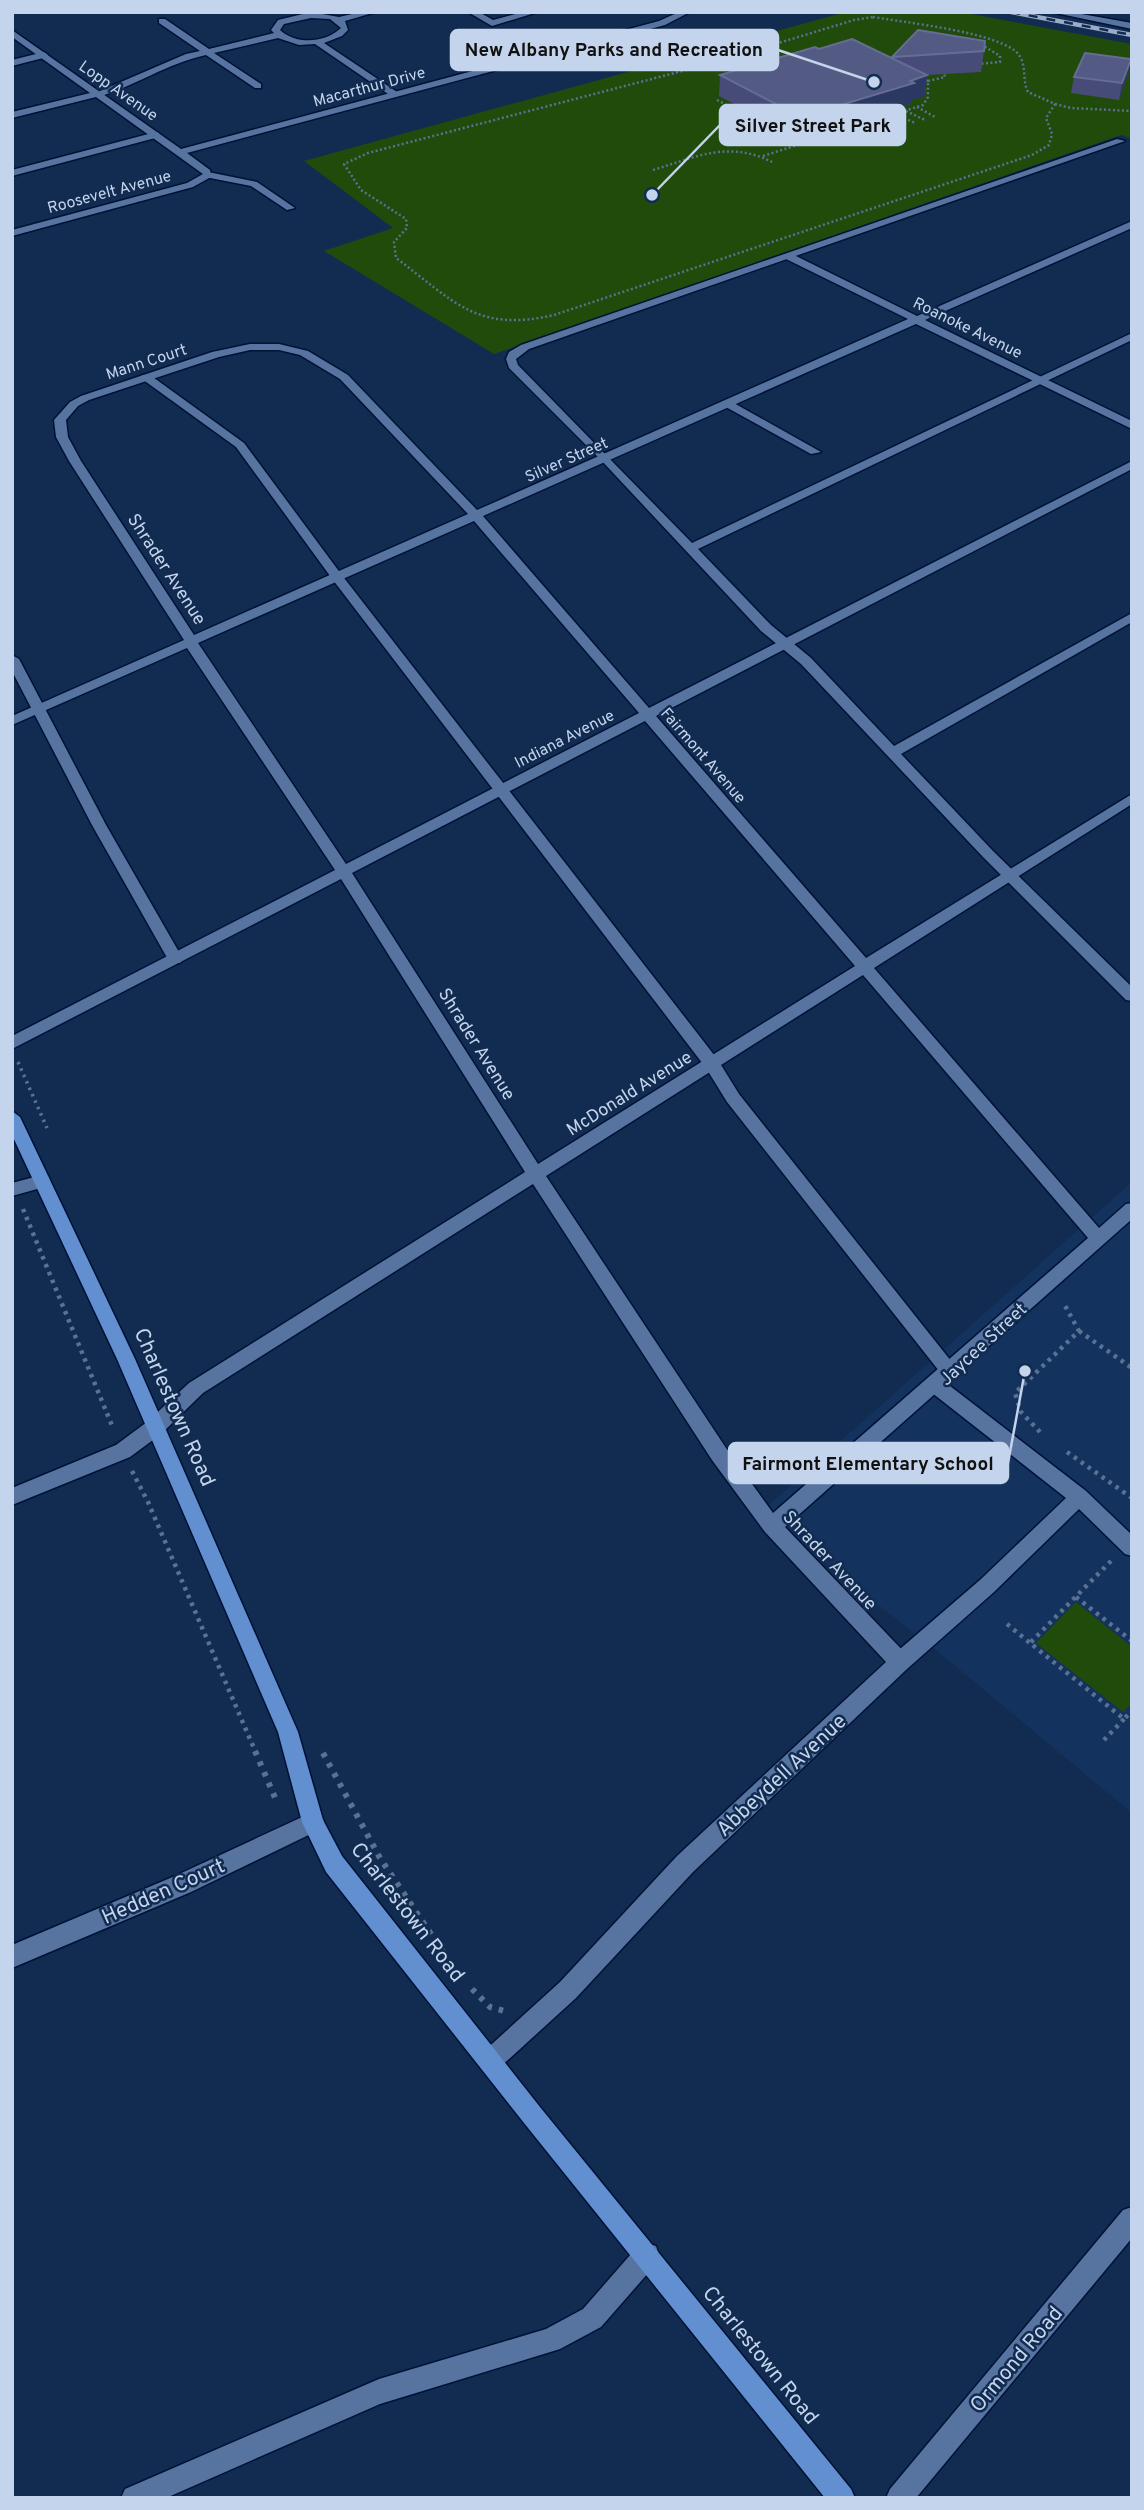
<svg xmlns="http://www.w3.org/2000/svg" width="1144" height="2510" font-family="Overpass,sans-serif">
<rect width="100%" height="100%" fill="#122c51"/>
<!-- built -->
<path fill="#13325e" d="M1132 1182V1813L947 1659 761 1512Z"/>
<!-- green -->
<path fill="#204b0b" d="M846 12H960L1132 44V139L1121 135 494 354 324 251 393 228 304 161Z
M1076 1602 1132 1647V1703L1123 1712 1036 1643Z"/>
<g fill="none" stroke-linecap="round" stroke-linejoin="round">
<defs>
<path id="lane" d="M311 12 339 17 361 12H376L345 21 348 30 342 36 324 43 397 92V96H391L315 44 299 45 278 38 214 53 261 84V88H255L206 55C168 63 135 86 98 97L93 94 186 54 200 51 159 23V19H165L209 49 274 33 271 30 278 20ZM311 18 330 19 341 28C325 43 296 45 280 30L284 24Z
M468 12H479L493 20 523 12H538L492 26Z
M44 52 48 55 47 57 12 66V60Z
M156 132 159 133V137L12 176V170Z
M1117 139 1125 141 529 349 516 359 518 365 692 543 1132 333V340L698 549 771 625 811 658 894 746 1132 613V622L901 754 993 851 1132 987V1001L1126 1000 983 857 801 664 761 631 601 460 509 368 506 359 509 352 521 345Z
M208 172 257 182 295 208 287 210 251 186 205 177 203 175Z
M142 375H150L244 443 341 574 718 1060 739 1094 955 1366 958 1371 955 1376 949 1378 943 1376 727 1102 706 1068 333 580 236 447 142 379Z
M724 402H732L821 452 811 454 724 406Z
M12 655 19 659 106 825 183 959 180 963H170L92 825 12 671Z
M42 1175 48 1176 50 1181 48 1186 12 1196V1183Z
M934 1376 941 1379 1086 1491 1132 1535V1556L1125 1554 1079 1509 994 1592 907 1669 900 1671 893 1669 890 1662 893 1655 980 1580 1066 1498 927 1389 925 1384 927 1379Z
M647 2243 656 2246 659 2255 656 2264 601 2327 560 2349 380 2404 166 2498H121L125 2489 379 2379 546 2329 583 2309 638 2246Z"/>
<path id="street" d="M679 12H690L665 25 187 153 210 170 211 177 193 187 12 236V230L187 183 203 174 96 97 12 118V112L90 93 12 37V30L181 149 659 21Z
M1051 12H1070L1132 23V29Z
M1132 221V228L925 320 1132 421V429L916 324 483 516 649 708 1132 461V469L656 716 866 958 1132 794V804L874 968 1099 1228 1126 1204 1132 1203V1219L785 1527 907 1655 910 1662 907 1669 693 1872 576 1998 498 2069 490 2073 482 2069 478 2061 482 2053 560 1982 677 1856 886 1662 765 1532 712 1460 533 1184 203 1393 161 1434 130 1457 12 1505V1488L116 1445 147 1422 189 1383 525 1172 341 879 12 1049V1036L335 870 187 648 12 725V716L184 640 69 461 56 437 54 420 70 402 81 396 212 352 250 344H279L308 351 348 375 477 510 908 319 786 259V255H794L917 316ZM250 350H279L300 355 340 379 468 514 194 635 81 461 68 437 66 420 78 406 89 400 219 357ZM474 521 639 713 346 864 198 643ZM645 721 855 966 538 1164 352 873ZM863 975 1088 1238 773 1513 726 1448 546 1176Z
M313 1812 321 1815 324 1822 321 1829 191 1892 12 1968V1945L175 1876Z
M1132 2207V2238L916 2498H886L890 2489 1123 2210Z"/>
<path id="primary" d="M12 1111 20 1117 135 1359 298 1732 323 1820 342 1856 540 2107 851 2489 855 2498H825L524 2123 326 1872 302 1822 278 1732 117 1359 12 1135Z"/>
</defs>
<!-- lane casing -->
<use href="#lane" stroke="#001236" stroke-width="3"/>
<!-- street casing -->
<use href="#street" stroke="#001236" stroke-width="3"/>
<!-- primary casing -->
<use href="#primary" stroke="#001236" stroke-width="3"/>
<!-- path-far3 -->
<path stroke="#5b7191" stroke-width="2.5" stroke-dasharray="2 2.5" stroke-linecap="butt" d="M873 17C902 22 1004 33 1019 55 1027 66 1022 81 1028 92L1055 104 1046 118 1052 134 1049 145 1032 155 554 315C476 333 454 301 396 258L394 242 407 228 406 219 361 190 344 164 368 153 713 63 854 20Z
M977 64 1000 62V56L979 43
M928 81 945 77 943 69
M717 100 800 143
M1055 104 1071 108 1132 111
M917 107 935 117
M906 111 925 120
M896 114 915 123
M763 156 923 105 928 97V81L923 80
M653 170C696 157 728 140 772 162"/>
<!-- path-far2 -->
<path stroke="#5b7191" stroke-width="3.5" stroke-dasharray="2.5 4.5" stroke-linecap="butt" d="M18 1062 47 1128"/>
<!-- path-far1 -->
<path stroke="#5b7191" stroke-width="4.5" stroke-dasharray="3.5 5" stroke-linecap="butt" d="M23 1209 113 1428
M1079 1331 1132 1368
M1040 1432 1021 1412 1015 1393 1079 1331 1063 1302
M1067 1452 1132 1498
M132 1471 148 1502 256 1753
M1111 1561 1030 1643 1124 1719 1132 1711
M1076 1597 1132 1641
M1007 1624 1030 1643
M1104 1740 1124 1719"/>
<!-- path -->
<path stroke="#5b7191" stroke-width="6" stroke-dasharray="4.5 7" stroke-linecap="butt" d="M255 1751 276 1800
M323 1753 380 1858 447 1958
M472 1989 490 2007 504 2011"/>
<!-- lane -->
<use href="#lane" fill="#56749f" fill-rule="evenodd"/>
<!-- street -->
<use href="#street" fill="#56749f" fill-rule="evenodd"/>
<!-- primary -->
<use href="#primary" fill="#628fd0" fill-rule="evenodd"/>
<defs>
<path id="rail" d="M1011 12 1132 35"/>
</defs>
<!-- rail casing -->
<use href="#rail" stroke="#9aacc7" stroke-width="4.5"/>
<!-- rail -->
<use href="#rail" stroke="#122c51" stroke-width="2.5" stroke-dasharray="9" stroke-linecap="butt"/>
</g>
<!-- wall -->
<path fill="#464b77" d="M984 51 981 72 927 75 925 96 912 100 911 104 800 139 719 96 720 75 891 58 892 57Z
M1128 75 1119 100 1071 93 1074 77Z"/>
<!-- shaded-wall -->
<path fill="#2b3962" d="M1131 59 1128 75 1119 100 1122 83Z
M927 75 925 96 912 100 911 104 800 139 801 117Z"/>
<!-- building -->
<path fill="#535a83" stroke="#656d94" stroke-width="2" d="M918 30 985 41 984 51 892 57Z
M852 39 927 75 910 81 914 83 801 117 720 75 815 47 819 49Z
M1085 53 1131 59 1122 83 1074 77Z"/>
<g text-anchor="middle" stroke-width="5" stroke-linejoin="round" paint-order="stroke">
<!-- far-street labels -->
<g font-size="16" fill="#c4d4ec" stroke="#122c51">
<text transform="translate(369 86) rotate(-15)" y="6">Macarthur Drive</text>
<text transform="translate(119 90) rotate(35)" y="6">Lopp Avenue</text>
<text transform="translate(109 191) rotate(-15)" y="6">Roosevelt Avenue</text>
<text transform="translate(968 327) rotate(26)" y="6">Roanoke Avenue</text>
<text transform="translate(146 361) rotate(-18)" y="6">Mann Court</text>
<text transform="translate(566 459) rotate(-24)" y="6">Silver Street</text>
<text transform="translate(564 738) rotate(-27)" y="6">Indiana Avenue</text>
<text transform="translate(704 755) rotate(49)" y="6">Fairmont Avenue</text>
</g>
<!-- street labels -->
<g font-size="18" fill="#c4d4ec" stroke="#122c51">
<text transform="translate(167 569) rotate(57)" y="6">Shrader Avenue</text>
<text transform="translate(477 1044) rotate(58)" y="6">Shrader Avenue</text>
<text transform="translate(629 1093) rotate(-32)" y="6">McDonald Avenue</text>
<text transform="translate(983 1344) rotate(-43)" y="6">Jaycee Street</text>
<text transform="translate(830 1560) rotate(47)" y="6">Shrader Avenue</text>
</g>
<!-- near-street labels -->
<g font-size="21" fill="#c4d4ec" stroke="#122c51">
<text transform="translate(175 1407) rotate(66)" y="7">Charlestown Road</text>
<text transform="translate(781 1775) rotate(-43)" y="7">Abbeydell Avenue</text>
<text transform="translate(163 1891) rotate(-24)" y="7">Hedden Court</text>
<text transform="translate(408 1912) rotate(52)" y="7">Charlestown Road</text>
<text transform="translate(761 2355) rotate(51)" y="7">Charlestown Road</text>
<text transform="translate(1016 2359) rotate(-50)" y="7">Ormond Road</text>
</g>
</g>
<!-- callouts -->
<path fill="none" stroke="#c4d4ec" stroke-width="2.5" d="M874 82L778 50M652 195L720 125M1025 1371L1008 1463"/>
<g fill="#c4d4ec" stroke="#122c51" stroke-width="2.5">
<circle cx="874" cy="82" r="7"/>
<circle cx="652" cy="195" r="7"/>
<circle cx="1025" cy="1371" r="7"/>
</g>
<g fill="#c4d4ec" stroke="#c4d4ec" stroke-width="2.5">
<rect x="451" y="30" width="327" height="40" rx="7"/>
<rect x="720" y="105" width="185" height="40" rx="7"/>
<rect x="729" y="1443" width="279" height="40" rx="7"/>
</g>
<g font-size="19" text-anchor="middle" font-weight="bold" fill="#111">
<text x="614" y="56">New Albany Parks and Recreation</text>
<text x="813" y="132">Silver Street Park</text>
<text x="868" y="1470">Fairmont Elementary School</text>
</g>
<!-- border -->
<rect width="1144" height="2510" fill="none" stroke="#c4d4ec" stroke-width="28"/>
</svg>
